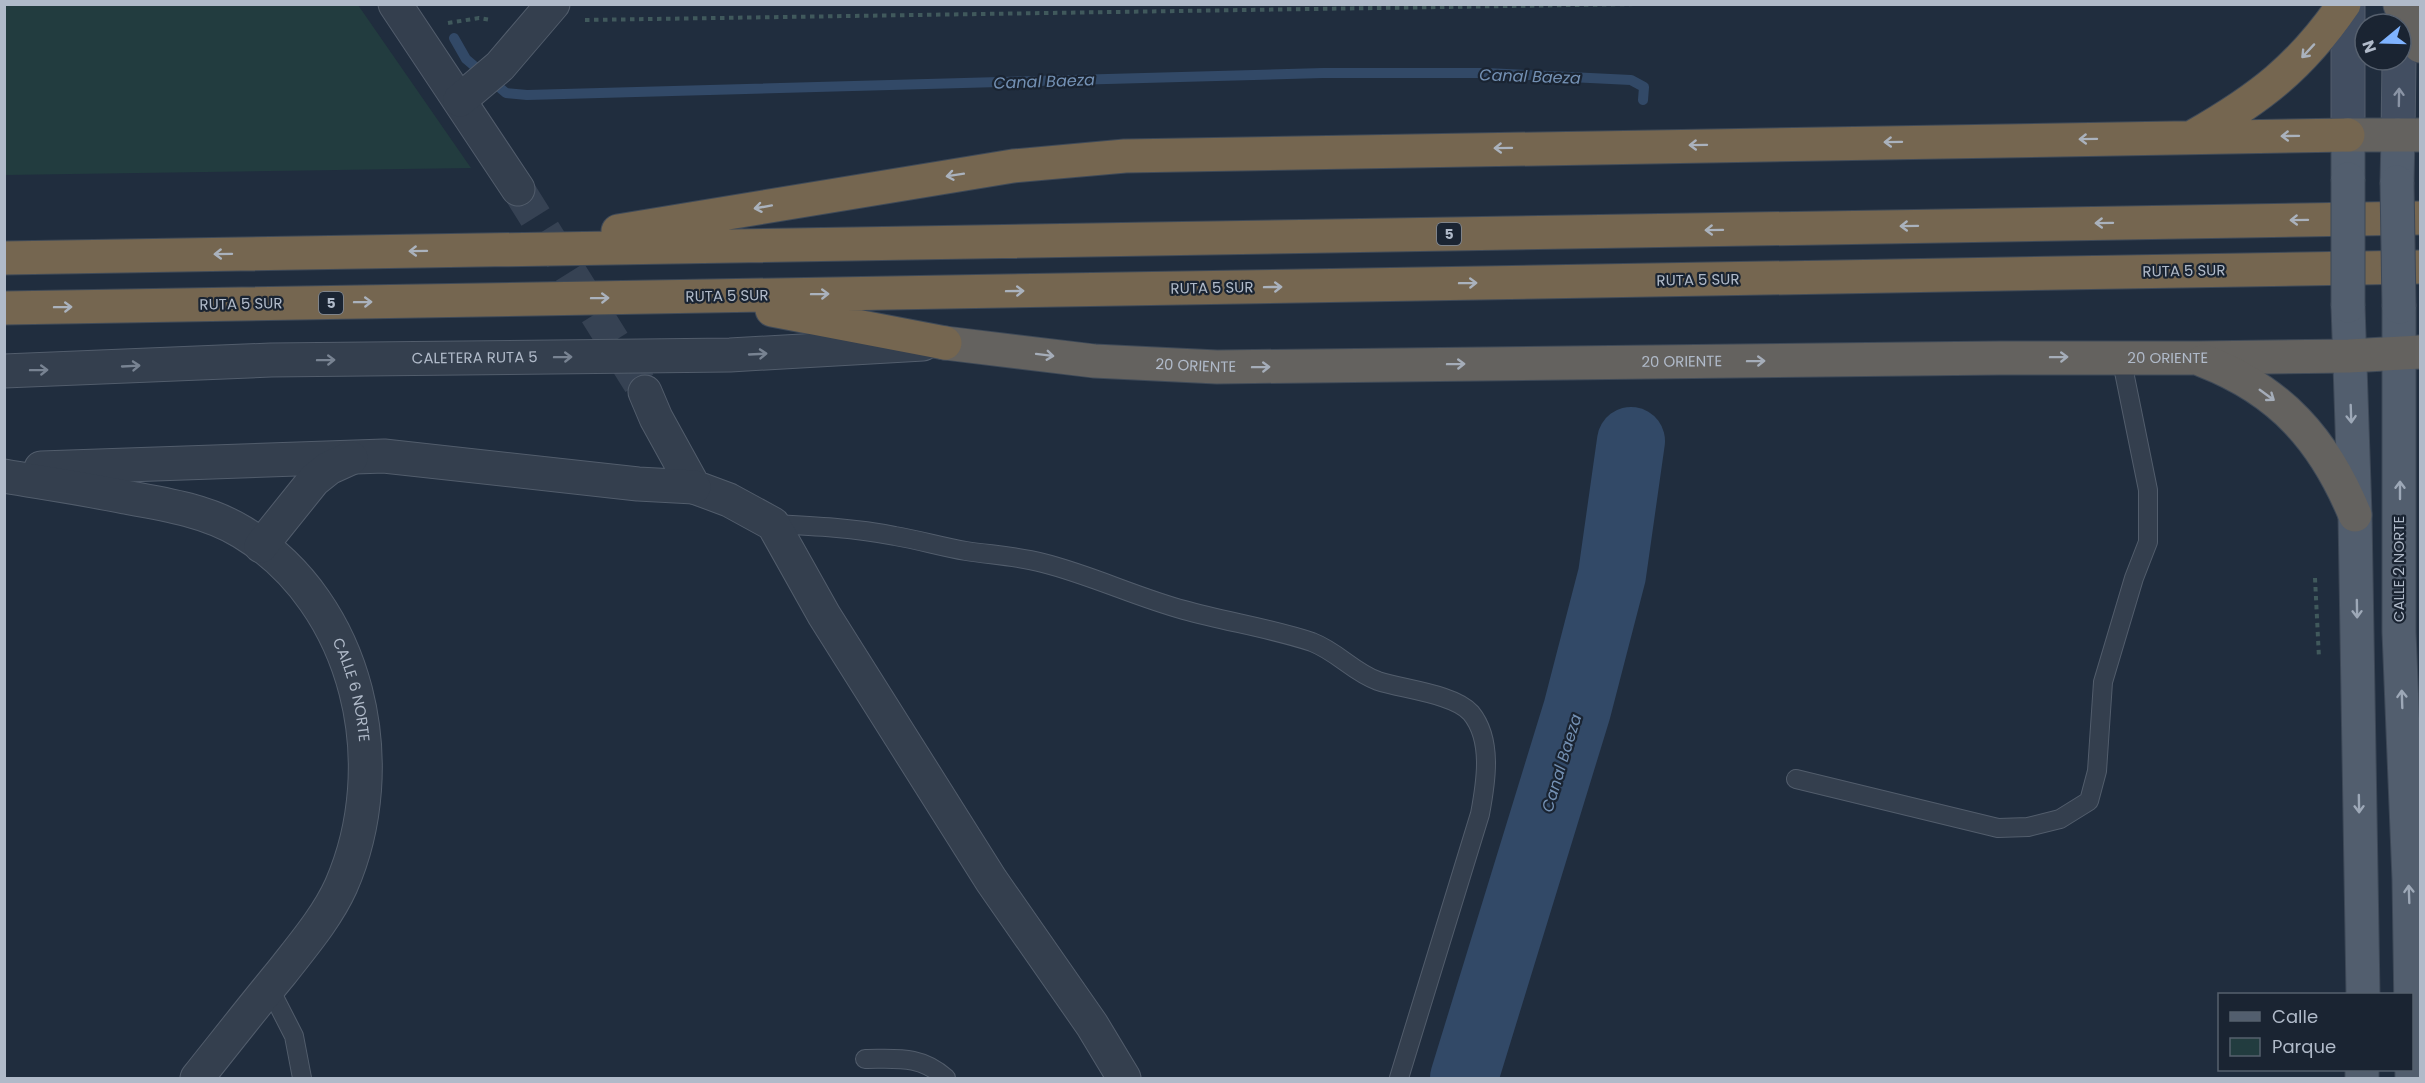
<svg xmlns="http://www.w3.org/2000/svg" width="2425" height="1083" font-family="Poppins,sans-serif">
<rect width="100%" height="100%" fill="#202d3e"/>
<!-- green -->
<path fill="#223c3f" d="M4 5H358L471 168 5 175Z"/>
<g fill="none" stroke-linecap="round" stroke-linejoin="round">
<!-- stream -->
<path stroke="#324967" stroke-width="10" d="M454 38 466 59 506 93 527 95 1323 73H1487L1631 80 1644 87 1643 100"/>
<!-- river -->
<path stroke="#324967" stroke-width="68" d="M1464 1078 1577 710 1612 575 1631 441"/>
<!-- minor-tunnel -->
<path stroke="#364253" stroke-width="33" stroke-dasharray="33 16" stroke-linecap="butt" d="M518 189 645 392"/>
<defs>
<path id="service" d="M773 524C814 526 855 528 895 536 919 540 942 547 966 551 992 555 1017 556 1043 563 1091 575 1136 597 1184 610 1227 622 1270 628 1312 642 1338 652 1353 672 1378 681 1402 689 1455 694 1471 713 1493 740 1486 782 1480 814L1399 1078
M1796 779 1998 828 2028 827 2060 819 2089 801 2097 771 2103 682 2134 578 2148 542V490L2121 357
M269 987 294 1036 302 1078
M865 1059C897 1059 920 1055 946 1078"/>
<g id="minor">
<path d="M395 4 518 189"/>
<path d="M460 100 500 66 553 4"/>
<path d="M645 392 656 418 694 487 729 500 773 524 824 615 904 742 991 880 1092 1025 1124 1078"/>
<path d="M41 468 384 456 638 484 694 487"/>
<path id="s1" d="M4 476C45 483 85 489 125 497 165 504 208 511 242 532 360 604 394 765 341 886 327 917 303 945 282 972 253 1007 225 1043 197 1078"/>
<path d="M261 546 314 480 329 468 351 458"/>
</g>
<g id="tertiary">
<path id="s2" d="M4 371 271 360 730 355 923 344"/>
</g>
<path id="secondary" d="M2348 4V135
M2398 135 2399 60"/>
<path id="primary" d="M2348 135V179
M2397 182 2398 135
M2348 306 2355 515 2363 994
M2399 307V632L2409 879 2412 1078
M2362 1078V1070"/>
<g id="trunk">
<path d="M2400 5 2420 46"/>
<path d="M2348 135H2420"/>
<path id="s3" d="M945 343 1094 361 1217 367 2000 358H2197L2349 356 2420 352"/>
<path d="M2204 361C2281 391 2324 440 2355 515"/>
</g>
<path id="motorway" d="M2194 136C2259 99 2301 67 2344 4
M618 231 1013 166 1125 156 2348 135
M4 258 2420 218
M4 308 2420 267
M772 310 945 343"/>
</defs>
<!-- service casing -->
<use href="#service" stroke="#525d6c" stroke-width="20"/>
<!-- minor casing -->
<use href="#minor" stroke="#525d6c" stroke-width="35"/>
<!-- tertiary casing -->
<use href="#tertiary" stroke="#525d6c" stroke-width="35"/>
<!-- secondary casing -->
<use href="#secondary" stroke="#525d6c" stroke-width="35"/>
<!-- primary casing -->
<use href="#primary" stroke="#3d4857" stroke-width="35"/>
<!-- trunk casing -->
<use href="#trunk" stroke="#3f4a58" stroke-width="35"/>
<!-- motorway casing -->
<use href="#motorway" stroke="#3f4a58" stroke-width="35"/>
<!-- path -->
<path stroke="#40595c" stroke-width="4" stroke-dasharray="4.5 4.5" stroke-linecap="butt" d="M585 20 1640 4
M448 23 479 18 491 20
M2315 578 2319 658"/>
<!-- service -->
<use href="#service" stroke="#343f4e" stroke-width="18"/>
<!-- minor -->
<use href="#minor" stroke="#343f4e" stroke-width="33"/>
<!-- tertiary -->
<use href="#tertiary" stroke="#343f4e" stroke-width="33"/>
<!-- secondary -->
<use href="#secondary" stroke="#424e61" stroke-width="33"/>
<!-- primary -->
<use href="#primary" stroke="#525e6e" stroke-width="33"/>
<!-- trunk -->
<use href="#trunk" stroke="#64625f" stroke-width="33"/>
<!-- motorway -->
<use href="#motorway" stroke="#756650" stroke-width="33"/>
<defs>
<path id="primary-bridge" d="M2348 179V306
M2397 182 2399 307"/>
</defs>
<!-- primary-bridge casing -->
<use href="#primary-bridge" stroke="#3d4857" stroke-width="35" stroke-linecap="butt"/>
<!-- primary-bridge -->
<use href="#primary-bridge" stroke="#525e6e" stroke-width="33"/>
</g>
<!-- one-way arrows -->
<defs><path id="oneway-shaft" d="M-6 0H5M1.5-3L5.5 0L1.5 3" fill="none" stroke-width="1.6" stroke-linecap="round" stroke-linejoin="round" transform="scale(1.5)"/></defs>
<g stroke="#aab2bd">
<use href="#oneway-shaft" transform="translate(2308 51) rotate(133)"/>
<use href="#oneway-shaft" transform="translate(2290 136) rotate(179)"/>
<use href="#oneway-shaft" transform="translate(2088 139) rotate(179)"/>
<use href="#oneway-shaft" transform="translate(1893 142) rotate(179)"/>
<use href="#oneway-shaft" transform="translate(1698 145) rotate(179)"/>
<use href="#oneway-shaft" transform="translate(1503 148) rotate(179)"/>
<use href="#oneway-shaft" transform="translate(955 175) rotate(171)"/>
<use href="#oneway-shaft" transform="translate(763 207) rotate(170)"/>
<use href="#oneway-shaft" transform="translate(2299 220) rotate(179)"/>
<use href="#oneway-shaft" transform="translate(2104 223) rotate(179)"/>
<use href="#oneway-shaft" transform="translate(1909 226) rotate(179)"/>
<use href="#oneway-shaft" transform="translate(1714 230) rotate(179)"/>
<use href="#oneway-shaft" transform="translate(418 251) rotate(179)"/>
<use href="#oneway-shaft" transform="translate(223 254) rotate(179)"/>
<use href="#oneway-shaft" transform="translate(1468 283) rotate(-1)"/>
<use href="#oneway-shaft" transform="translate(1273 287) rotate(-1)"/>
<use href="#oneway-shaft" transform="translate(1015 291) rotate(-1)"/>
<use href="#oneway-shaft" transform="translate(820 294) rotate(-1)"/>
<use href="#oneway-shaft" transform="translate(600 298) rotate(-1)"/>
<use href="#oneway-shaft" transform="translate(363 302) rotate(-1)"/>
<use href="#oneway-shaft" transform="translate(63 307) rotate(-1)"/>
</g>
<use stroke="#8a94a5" href="#oneway-shaft" transform="translate(2399 97) rotate(-89)"/>
<g stroke="#788392">
<use href="#oneway-shaft" transform="translate(758 354) rotate(-3)"/>
<use href="#oneway-shaft" transform="translate(563 357) rotate(-1)"/>
<use href="#oneway-shaft" transform="translate(326 360) rotate(-1)"/>
<use href="#oneway-shaft" transform="translate(131 366) rotate(-3)"/>
<use href="#oneway-shaft" transform="translate(39 370) rotate(-1)"/>
</g>
<g stroke="#a5adb9">
<use href="#oneway-shaft" transform="translate(1045 355) rotate(7)"/>
<use href="#oneway-shaft" transform="translate(2059 357) rotate(-1)"/>
<use href="#oneway-shaft" transform="translate(1756 361) rotate(-1)"/>
<use href="#oneway-shaft" transform="translate(1456 364) rotate(-1)"/>
<use href="#oneway-shaft" transform="translate(1261 367) rotate(-1)"/>
<use href="#oneway-shaft" transform="translate(2267 395) rotate(36)"/>
</g>
<g stroke="#9da8b7">
<use href="#oneway-shaft" transform="translate(2351 414) rotate(88)"/>
<use href="#oneway-shaft" transform="translate(2400 490) rotate(-90)"/>
<use href="#oneway-shaft" transform="translate(2357 609) rotate(89)"/>
<use href="#oneway-shaft" transform="translate(2402 699) rotate(-92)"/>
<use href="#oneway-shaft" transform="translate(2359 804) rotate(89)"/>
<use href="#oneway-shaft" transform="translate(2409 894) rotate(-92)"/>
</g>
<g text-anchor="middle" stroke-width="4.5" stroke-linejoin="round" paint-order="stroke">
<!-- shield labels -->
<g fill="#1a2432" stroke="#838d9c" stroke-width="1.5">
<rect x="1437" y="223" width="24" height="22" rx="4.5"/>
<rect x="319" y="292" width="24" height="22" rx="4.5"/>
</g>
<g font-size="14" font-weight="bold" fill="#b0bac9">
<text x="1449" y="239">5</text>
<text x="331" y="308">5</text>
</g>
<!-- street labels -->
<g font-size="15" fill="#b0bac9" stroke="#1a2432">
<text transform="translate(2184 271) rotate(-1)" y="5">RUTA 5 SUR</text>
<text transform="translate(1698 280) rotate(-1)" y="5">RUTA 5 SUR</text>
<text transform="translate(1212 288) rotate(-1)" y="5">RUTA 5 SUR</text>
<text transform="translate(727 296) rotate(-1)" y="5">RUTA 5 SUR</text>
<text transform="translate(241 304) rotate(-1)" y="5">RUTA 5 SUR</text>
<text dy="5" stroke="none"><textPath href="#s3" startOffset="1224">20 ORIENTE</textPath></text>
<text dy="5" stroke="none"><textPath href="#s2" startOffset="471">CALETERA RUTA 5</textPath></text>
<text dy="5" stroke="none"><textPath href="#s3" startOffset="738">20 ORIENTE</textPath></text>
<text dy="5" stroke="none"><textPath href="#s3" startOffset="252">20 ORIENTE</textPath></text>
<text transform="translate(2399 569) rotate(-90)" y="5">CALLE 2 NORTE</text>
<text dy="5" stroke="none"><textPath href="#s1" startOffset="444">CALLE 6 NORTE</textPath></text>
</g>
<!-- water labels -->
<g font-size="16" font-style="italic" fill="#7491b4" stroke="#1a2432">
<text transform="translate(1530 76) rotate(2)" y="6">Canal Baeza</text>
<text transform="translate(1044 81) rotate(-2)" y="6">Canal Baeza</text>
<text transform="translate(1561 763) rotate(-73)" y="6">Canal Baeza</text>
</g>
</g>
<!-- border -->
<rect width="2425" height="1083" fill="none" stroke="#b0bac9" stroke-width="12"/>
<!-- legend -->
<rect x="2218" y="993" width="195" height="78" fill="#1a2432" stroke="#56606e" stroke-width="1.5"/>
<rect x="2230" y="1012" width="30" height="9" fill="#525e6e" stroke="#56606e" stroke-width="1.5"/>
<text x="2272" y="1023" font-size="18" fill="#b0bac9">Calle</text>
<rect x="2230" y="1038" width="30" height="18" fill="#223c3f" stroke="#56606e" stroke-width="1.5"/>
<text x="2272" y="1053" font-size="18" fill="#b0bac9">Parque</text>
<!-- north arrow -->
<g transform="translate(2383 42) rotate(251)"><circle r="28" fill="#1a2432" stroke="#56606e" stroke-width="1.5"/>
<path d="M0-4.5L10 22L0 15L-10 22Z" fill="#7fb3ff"/>
<text y="-9" font-size="16" font-weight="bold" text-anchor="middle" fill="#b0bac9">N</text>
</g>
</svg>
